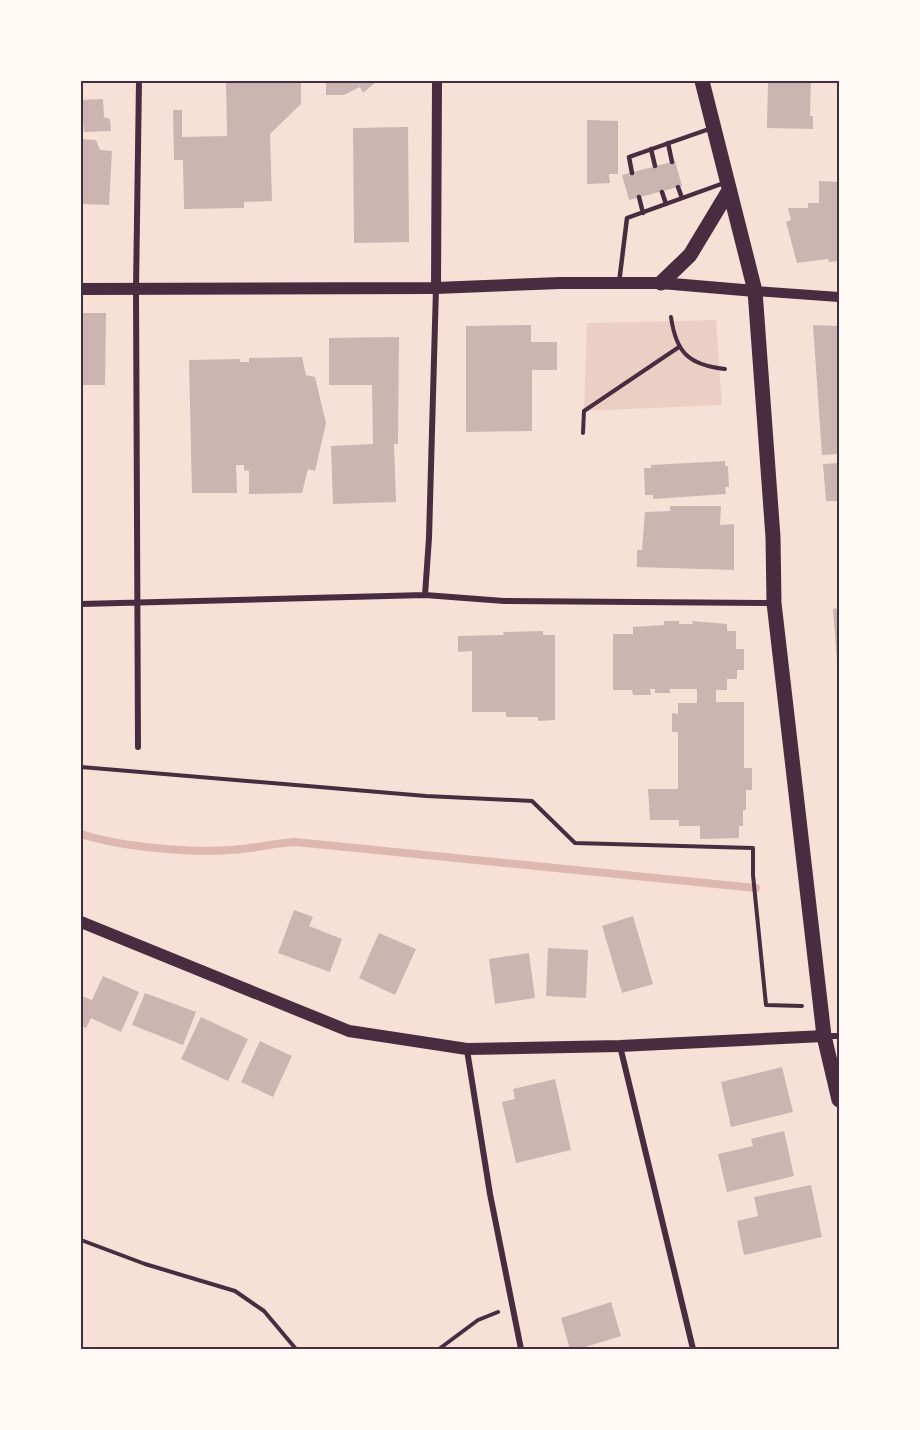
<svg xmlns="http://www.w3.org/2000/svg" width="920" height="1430" font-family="'DejaVu Sans',sans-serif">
<rect width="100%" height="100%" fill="#f7e1d7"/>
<!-- green -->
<path fill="#ebcfc5" d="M716 320 722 405 584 411 587 323Z"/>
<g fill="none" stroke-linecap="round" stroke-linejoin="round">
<!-- stream -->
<path stroke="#dcb8b0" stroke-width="8" d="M81 834C120 847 190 853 231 850 253 849 274 843 295 842L756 888"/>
</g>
<!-- building -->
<path fill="#ccb4b1" d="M226 81H301V104L270 134 272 201 244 202V208L184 209 183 160H174L173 110H182V137L227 136Z
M326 81H377L363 93 360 87 344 95H326Z
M768 81H811L810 116H813V129L767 128Z
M103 99 104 117 110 119 111 131 84 132 81 100Z
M587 120 618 121V174H609L610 183 587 184Z
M408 127 409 242 354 243 353 128Z
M81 139 96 140 100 150 112 151 109 205 81 204Z
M675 161 682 186 629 200 622 175Z
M819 181 839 182V261L829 262 828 259 797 263 786 222 791 220 788 208H808V203H819Z
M81 313H106L105 385H81Z
M531 325V342H557V370H532V431L466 432V326Z
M813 325 839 326V454L822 455Z
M399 337 398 444H394L396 502 333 504 331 446 373 444 372 385H329V338Z
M302 357 306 375 315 377 326 423 315 471 308 469 302 493 249 494V471L244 470V465H236L237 493H192L189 360 240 359V362H249V358Z
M725 461V466H728L729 487H725L726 494 653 499V495H645L644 468H651V465Z
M839 463V501H826L823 464Z
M670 506H721L720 525 734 524V570L637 567V550H642L645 512 670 511Z
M839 608V661H837L833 609Z
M664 621H679V624H693L692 621 727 624V631H736V649H744V670H737V679H727V690H716V702H744V768H752V790H746V810H743V826H739V838L700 839V826H679V820H650L648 789H678V732H672V713L678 714V703H697V689H670V693H655V689H650L651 695H633L632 690H613V634H633V627L664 625Z
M543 631V635H555V720L538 721V717H506V712H472V651L458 652V636L504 635 503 632Z
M294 910 313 917 309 926 342 939 330 972 278 953Z
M633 916 653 984 622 993 602 926Z
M379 933 416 949 395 995 359 978Z
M548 948 588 950 586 998 546 996Z
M529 953 535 998 495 1004 489 959Z
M103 976 139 992 121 1032 91 1018 86 1028 81 1026V998L82 996 92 1000Z
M145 993 196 1012 183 1045 132 1025Z
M201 1017 248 1039 228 1081 181 1059Z
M260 1041 292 1056 273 1097 241 1082Z
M782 1067 793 1112 731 1127 721 1082Z
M555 1079 571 1150 516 1163 502 1102 515 1099 513 1089Z
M784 1131 794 1176 727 1192 718 1154 753 1146 751 1139Z
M811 1185 822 1237 744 1255 737 1221 758 1216 754 1197Z
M611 1302 621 1336 579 1349H570L561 1318Z"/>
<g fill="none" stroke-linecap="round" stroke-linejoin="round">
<!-- path -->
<path stroke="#4a2c40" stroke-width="4" d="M671 317C676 353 689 365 725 369
M583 433 584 411 679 347
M81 767 426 796 532 801 575 843 753 848V875L766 1005 802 1006
M81 1240 145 1264 235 1291 264 1311 296 1349
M439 1349 478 1320 498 1312"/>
<!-- service -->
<path stroke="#4a2c40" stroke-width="4.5" d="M668 143 672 162
M651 149 655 166
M632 173 629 157 712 128
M678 187 682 198
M662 192 666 204
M639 197 643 213
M619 283 627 218 724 183"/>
<!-- minor -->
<path stroke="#4a2c40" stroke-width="6" d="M425 595 429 538 436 288
M81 604 425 595 504 601 774 603
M138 747 136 289 139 81
M825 1036H839
M620 1046 693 1349
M467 1050 490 1194 521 1349"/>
<!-- tertiary -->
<path stroke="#4a2c40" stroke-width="10" d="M436 288 437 81
M755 291 839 297"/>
<!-- secondary -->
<path stroke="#4a2c40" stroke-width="12" d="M81 289 436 288 560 283H661L755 291
M81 922 349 1031 467 1049 620 1046 824 1036"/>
<!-- primary -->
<path stroke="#4a2c40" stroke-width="15" d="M702 81 755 291 773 537 774 603 824 1036 839 1100
M661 283 690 255 728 192"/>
</g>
<!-- border -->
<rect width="920" height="1430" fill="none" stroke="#fffaf5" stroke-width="165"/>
<rect x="82" y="82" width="756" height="1266" fill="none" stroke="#4a2c40" stroke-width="2"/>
</svg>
